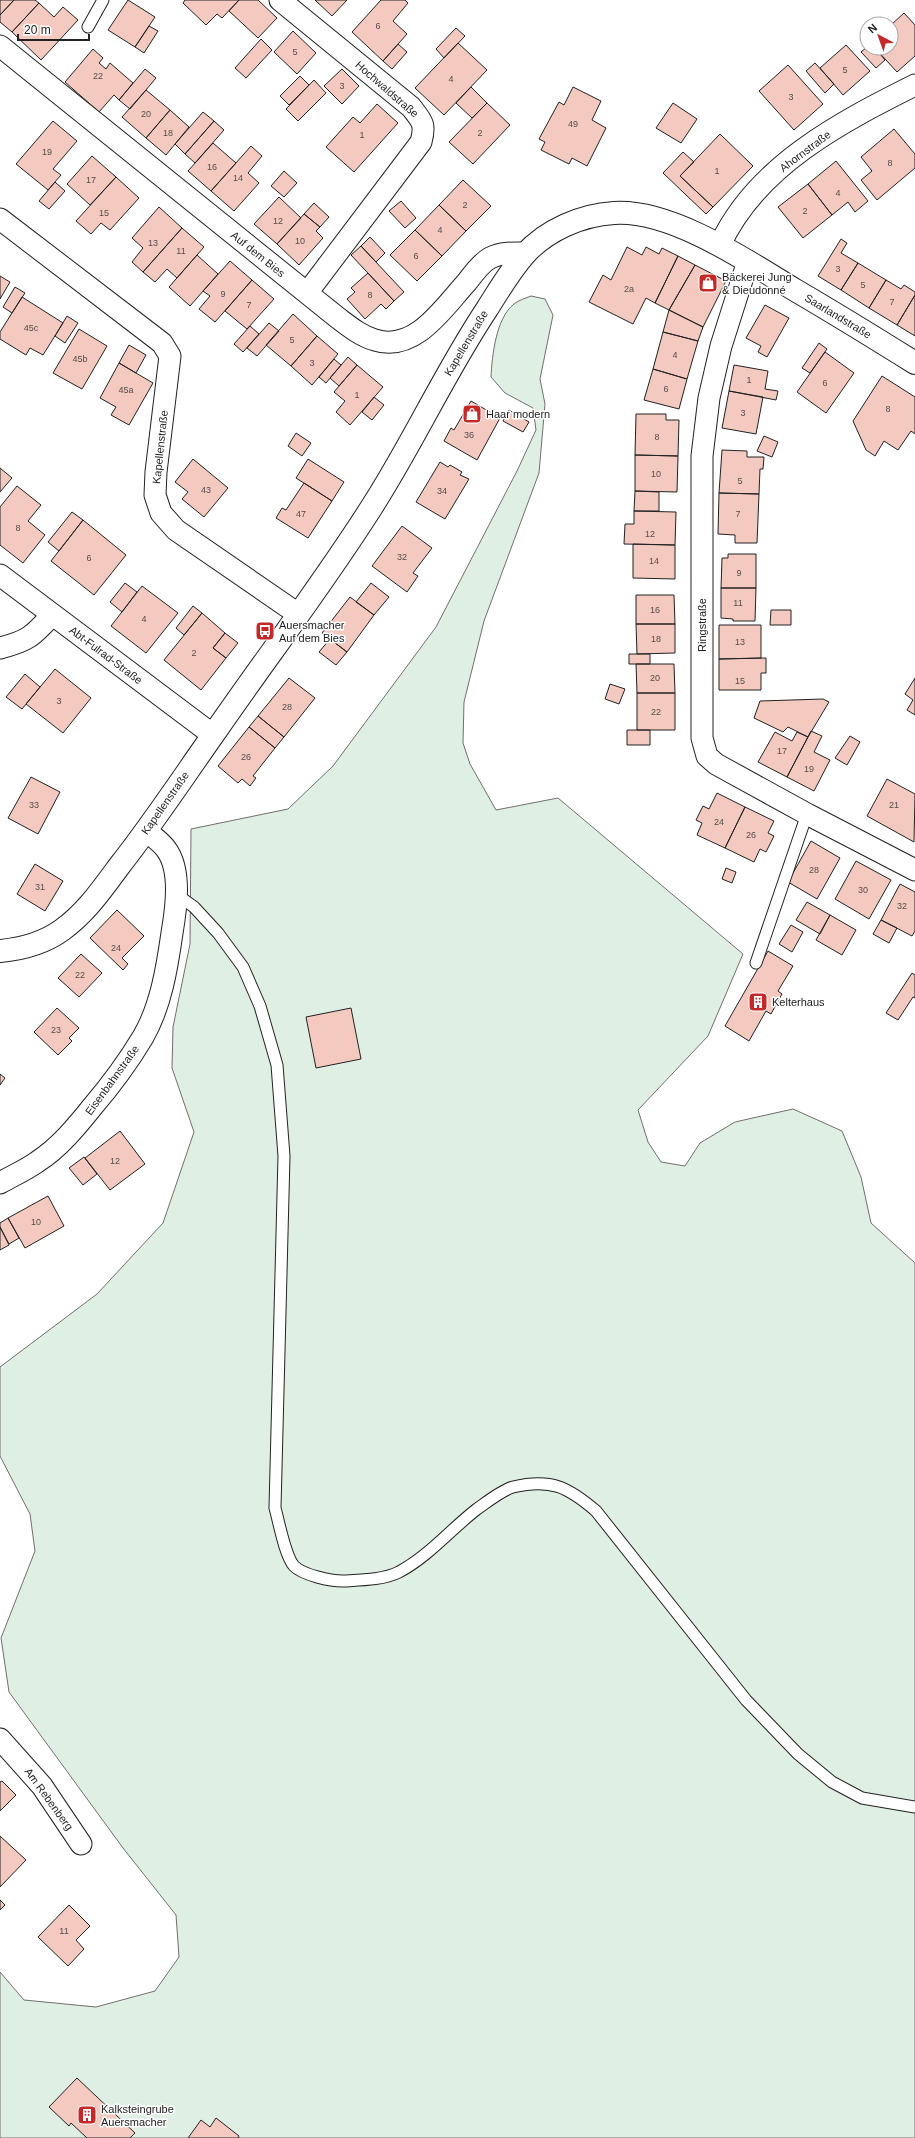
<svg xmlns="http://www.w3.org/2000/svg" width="915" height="2138" font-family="Helvetica,sans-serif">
<rect width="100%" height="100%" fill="#fff"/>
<!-- green -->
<path fill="#e0efe3" stroke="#6f6f6f" d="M531 296 545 299 553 315 540 379 545 404 539 473 484 621 464 702 463 743 470 764 496 810 558 798 743 954 708 1036 638 1110 648 1142 661 1162 685 1166 700 1143 735 1122 793 1109 842 1131 861 1177 871 1223 915 1263V2138H0V1972L24 2000 96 2007 155 1991 179 1957 176 1915 123 1848 9 1692 1 1638 35 1551 30 1514 0 1456V1367L97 1294 163 1223 194 1132 172 1068 173 1027 190 944 191 829 288 809 333 766 436 627 517 471 536 430 533 408 505 393 491 377C492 356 496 318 514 304 519 300 526 298 531 296Z"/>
<!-- building -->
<path fill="#f3c9c0" stroke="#222" d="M0 0H14L0 15Z
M14 0H35L39 3 12 32 0 22V15Z
M128 0 155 17 135 47 108 30Z
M185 0H239L222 18 217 14 206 25 183 3Z
M239 0H258L277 18 258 38 229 11Z
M315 0H347L332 16Z
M381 0H405L408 3 393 21 407 34 383 61 352 32Z
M39 3 54 17 63 7 78 20 41 60 12 32Z
M904 13 915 25V56L897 72 875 48H891V25Z
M149 26 158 31 144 53 135 47Z
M456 28 465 36 444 58 436 49Z
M293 31 316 53 297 74 274 52Z
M261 39 272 50 246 78 235 68Z
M458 43 487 70 444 115 415 88Z
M398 44 407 52 392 69 383 61Z
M846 45 870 71 843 95 820 68Z
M867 47 875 48 885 60 876 68 861 52Z
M93 49 103 58 99 63 106 69 110 63 133 83 119 100 114 95 99 112 65 82Z
M815 63 834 84 825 93 806 71Z
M788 65 823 104 794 130 759 91Z
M145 69 156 78 130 109 119 100Z
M342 69 359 86 342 104 324 86Z
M300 76 309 85 289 105 280 96Z
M314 80 326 93 298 121 286 109Z
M471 87 487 103 472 118 456 103Z
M573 87 601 101 592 120 606 128 587 166 572 158 569 164 541 150 545 142 539 139 559 102 564 105Z
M146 90 170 110 146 138 122 117Z
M487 103 510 125 473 164 449 142Z
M673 103 697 119 681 143 656 128Z
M377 104 398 123 354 172 326 147 353 117 360 123Z
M170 110 189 127 166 155 146 138Z
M203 112 214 121 185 154 175 144Z
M53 121 77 141 53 169 61 175 48 190 16 164Z
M214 121 224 130 195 163 185 154Z
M894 129 915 154V168L877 200 861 180 872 171 861 157Z
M720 134 753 166 713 207 680 176Z
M213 143 236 163 211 191 188 171Z
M251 146 262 156 248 173 259 183 234 211 211 191Z
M683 152 694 162 680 176 713 207 706 214 663 173Z
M92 156 116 177 90 205 67 184Z
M836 161 868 201 855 212 848 202 832 215 808 184Z
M284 171 297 183 284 197 271 186Z
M116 177 139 198 110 230 101 223 91 234 76 221Z
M463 180 491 206 466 231 439 205Z
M55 182 65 191 49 209 39 201Z
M808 184 832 215 803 238 778 207Z
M279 197 301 218 277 244 254 224Z
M401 201 416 218 405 228 389 211Z
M314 203 329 217 320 227 304 214Z
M439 205 466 231 442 256 415 230Z
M159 207 182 228 143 272 132 262 143 248 132 238Z
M304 214 320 227 316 231 323 238 299 265 277 244Z
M182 228 204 247 177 278 167 269 155 282 143 272Z
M415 230 442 256 417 281 390 255Z
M370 237 385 253 376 262 361 246Z
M841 239 847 243 841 253 858 263 841 290 818 276Z
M361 246 404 292 394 301 351 255Z
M627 247 642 255 646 247 659 254 662 248 678 256 655 303 646 298 633 324 589 302 603 275 611 280Z
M197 255 218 274 190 306 169 287Z
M678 256 695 265 669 310 655 303Z
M230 261 252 280 215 322 199 309 210 296 203 291Z
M858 263 886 280 869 308 841 290Z
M695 265 726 281 703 327 669 310Z
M368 273 394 301 386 309 381 304 365 319 347 299 355 292 351 288Z
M0 276 10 282 0 299Z
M252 280 274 299 247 329 225 311Z
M886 280 901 289 904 285 915 292V295L897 325 869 308Z
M15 287 25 293 12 313 3 307Z
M915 295V336L897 325Z
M22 297 63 323 43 355 30 348 26 355 0 339V332Z
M765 305 789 318 767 357 758 352 761 346 746 338Z
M669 310 703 327 698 341 663 332Z
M293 314 317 336 291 366 266 345Z
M67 316 78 323 65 343 55 336Z
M269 323 279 331 257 356 247 348Z
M250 326 259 334 243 352 234 344Z
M79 329 107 346 82 389 53 373Z
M663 332 698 341 687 379 653 369Z
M317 336 338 354 312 385 291 366Z
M819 343 827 349 810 373 802 368Z
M129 345 146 355 136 373 119 363Z
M825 352 854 373 826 413 797 392Z
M348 357 357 365 339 386 330 378Z
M334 359 341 365 326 383 319 377Z
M119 363 153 383 129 425 111 415 116 407 100 398Z
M357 365 383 387 350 425 336 412 345 401 334 392Z
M734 365 768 371 765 389 778 391 776 400 729 391Z
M653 369 687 379 679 409 644 400Z
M882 376 915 397V434L911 431 898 450 884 441 875 456 866 450 853 421Z
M729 391 763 397 756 434 722 428Z
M374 397 384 405 372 420 362 412Z
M471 401 500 418 477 460 444 441 451 428 454 430Z
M509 410 529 422 523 432 503 421Z
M636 414H666V420H679L678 456 635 455Z
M296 433 311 443 302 456 288 446Z
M764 436 778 442 772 457 757 451Z
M722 450 747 451V457H764L763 469H760L759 494 719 493Z
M635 455 678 456 677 492 635 491Z
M193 459 228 488 204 517 182 499 188 492 175 482Z
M308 459 344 482 332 501 296 478Z
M440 462 448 467 450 465 462 472 460 475 469 479 445 519 416 502Z
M0 468 12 478 0 492Z
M304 483 332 501 308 538 276 518 282 508 286 510Z
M17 486 41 505 28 521 45 535 23 563 0 545V507Z
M635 491 659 492V511H634Z
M719 493 759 494 757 543H735V535L718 534Z
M634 511 676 512 675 545 624 544 625 524H634Z
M72 512 83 520 59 551 48 542Z
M83 520 126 555 94 595 51 561Z
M402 526 432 548 413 573 418 576 407 592 372 566Z
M633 544 675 545V579L633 578Z
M728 554H756V588H721L722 558H728Z
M125 583 137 592 122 612 110 602Z
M371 583 389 597 374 615 356 602Z
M142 586 178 613 146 653 111 626Z
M721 588H756L755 621H733V619L721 618Z
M636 595H674L675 624H636Z
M350 597 374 615 347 652 322 633Z
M193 606 202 613 184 635 176 628Z
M771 610H791V625H770Z
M202 613 225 633 213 648 226 658 201 690 164 660Z
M636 624H675V653L637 654Z
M719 625H761V658L719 659Z
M225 633 238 643 226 658 213 648Z
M330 639 347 652 336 665 319 652Z
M629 654H650V664H629Z
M766 658V673H761V690H719V659Z
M636 664H674L675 693H637Z
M55 669 91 698 63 733 26 704Z
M25 674 40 687 22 709 6 697Z
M289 678 315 698 284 737 258 716Z
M915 678V715L907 710 913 700 905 694Z
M610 684 625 689 619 704 605 699Z
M637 693H675V730H637Z
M823 699 829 702 808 737 788 727 783 732 754 718 760 701Z
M258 716 284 737 275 748 249 727Z
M249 727 275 748 253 776 256 778 250 786 242 779 238 783 218 766Z
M627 730H650V745H627Z
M811 731 822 736 814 752 830 760 814 791 787 777Z
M775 732 792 741 797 732 808 737 787 777 758 762Z
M850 736 860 742 847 765 835 758Z
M31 777 60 792 38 834 8 818Z
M887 779 915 794 914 842 867 816Z
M717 793 745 807 725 848 697 835 702 823 696 820 703 806 709 809Z
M745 807 774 821 768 833 774 836 766 852 760 849 754 862 725 848Z
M811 841 840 858 817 899 788 882Z
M856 861 891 880 869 919 835 899Z
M35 864 63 881 45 911 17 894Z
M726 868 736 872 732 883 722 879Z
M900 884 915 892V931L912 936 881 920Z
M807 902 830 915 820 934 796 920Z
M117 910 144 936 122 958 128 964 123 970 90 938Z
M830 915 856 930 842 955 816 940Z
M881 920 897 928 889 943 873 934Z
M791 925 803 932 792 952 779 944Z
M768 951 793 966 778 991 782 994 771 1014 766 1011 749 1041 725 1026Z
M81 954 102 973 79 997 58 978Z
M912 973 915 975V998L913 997 898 1020 886 1013Z
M57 1008 79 1028 69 1038 72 1041 58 1055 34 1032Z
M351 1008 361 1059 316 1068 306 1017Z
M0 1074 5 1078 0 1085Z
M120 1131 145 1164 110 1190 85 1158Z
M84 1157 97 1174 83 1185 69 1168Z
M48 1196 64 1226 25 1248 8 1218Z
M8 1218 19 1238 9 1244 0 1227V1223Z
M0 1227 9 1245 0 1250Z
M2 1781 16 1795 0 1811V1782Z
M0 1836 26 1860 0 1887Z
M0 1900 5 1905 0 1910Z
M69 1905 90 1926 76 1940 84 1949 68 1966 38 1937Z
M77 2078 135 2133 130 2138H87L71 2123 69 2126 49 2107Z
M216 2118 239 2136 238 2138H188L201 2120 210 2127Z"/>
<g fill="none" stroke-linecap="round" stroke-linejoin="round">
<defs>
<path id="service" d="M88 27 103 0
M176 894 194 907 218 933 243 967 260 1006 277 1065 284 1156 275 1508C279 1522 285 1556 294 1566 303 1575 330 1581 343 1581 361 1580 383 1580 399 1572 429 1556 451 1529 477 1509 487 1502 502 1490 513 1487 551 1478 568 1487 596 1511L746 1700 798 1754 832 1782 862 1798 915 1807
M756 963 807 814"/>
<path id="minor" d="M280 0 411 107C422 121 426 124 421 142L307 293
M0 46 338 318C350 327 361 336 375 340 415 353 444 307 467 282 473 274 481 263 490 258 502 252 513 253 526 253
M0 219 162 343 170 356 156 472 155 495 161 513 176 530 298 614
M720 245C756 166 841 122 915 85
M748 261 721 346 709 398 702 456V738L707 756 716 764 807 814 915 870
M0 575 213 735
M0 648C28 641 33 636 52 615
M0 1183C12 1176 26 1170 37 1162 59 1148 77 1126 93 1106 111 1085 128 1062 143 1037 161 1006 167 968 172 933 176 909 182 870 166 849 161 842 153 837 147 831
M0 1739 42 1786 81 1844"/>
<path id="tertiary" d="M0 951C22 949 44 943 62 930 86 913 103 888 120 865 153 823 182 779 213 735 266 658 323 584 373 505 414 441 445 372 487 309 499 290 510 271 525 254 547 230 581 215 614 213 671 209 747 261 795 290 836 314 875 338 915 363"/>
</defs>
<!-- service casing -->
<use href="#service" stroke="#222" stroke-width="13"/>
<!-- minor casing -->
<use href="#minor" stroke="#222" stroke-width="23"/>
<!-- tertiary casing -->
<use href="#tertiary" stroke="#222" stroke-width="24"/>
<!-- service -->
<use href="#service" stroke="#fff" stroke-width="11"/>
<!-- minor -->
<use href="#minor" stroke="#fff" stroke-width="21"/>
<!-- tertiary -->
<use href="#tertiary" stroke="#fff" stroke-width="22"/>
</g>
<!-- icons -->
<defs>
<symbol id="shop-square" viewBox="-11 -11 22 22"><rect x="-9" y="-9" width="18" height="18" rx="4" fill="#c62828" stroke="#fff"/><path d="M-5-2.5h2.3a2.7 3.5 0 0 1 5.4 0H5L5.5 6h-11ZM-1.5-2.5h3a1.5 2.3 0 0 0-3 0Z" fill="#fff"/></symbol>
<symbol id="bus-square" viewBox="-11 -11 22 22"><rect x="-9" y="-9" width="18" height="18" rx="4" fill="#c62828" stroke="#fff"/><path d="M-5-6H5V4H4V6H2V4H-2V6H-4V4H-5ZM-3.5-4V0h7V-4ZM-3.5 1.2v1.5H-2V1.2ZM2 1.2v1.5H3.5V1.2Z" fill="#fff"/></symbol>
<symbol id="building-square" viewBox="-11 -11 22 22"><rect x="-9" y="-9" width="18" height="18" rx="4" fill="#c62828" stroke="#fff"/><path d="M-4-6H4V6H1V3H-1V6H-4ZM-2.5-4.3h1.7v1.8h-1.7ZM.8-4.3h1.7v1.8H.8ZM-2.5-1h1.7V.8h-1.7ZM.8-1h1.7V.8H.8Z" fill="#fff"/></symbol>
</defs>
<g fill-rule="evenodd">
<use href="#shop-square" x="697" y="272" width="22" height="22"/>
<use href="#shop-square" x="461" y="403" width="22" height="22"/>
<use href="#bus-square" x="254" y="620" width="22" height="22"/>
<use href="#building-square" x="747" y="991" width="22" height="22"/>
<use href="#building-square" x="76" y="2104" width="22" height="22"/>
</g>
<g text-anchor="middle" stroke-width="3" stroke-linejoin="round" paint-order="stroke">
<!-- number labels -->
<g font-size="9" fill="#564c4a">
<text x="378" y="29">6</text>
<text x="295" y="55">5</text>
<text x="845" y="73">5</text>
<text x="98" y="79">22</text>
<text x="451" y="82">4</text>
<text x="342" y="89">3</text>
<text x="791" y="100">3</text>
<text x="146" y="117">20</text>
<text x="573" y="127">49</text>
<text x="168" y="136">18</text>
<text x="480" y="136">2</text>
<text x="362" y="138">1</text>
<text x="47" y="155">19</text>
<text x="890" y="166">8</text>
<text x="212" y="170">16</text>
<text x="717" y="174">1</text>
<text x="238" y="181">14</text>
<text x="91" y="183">17</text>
<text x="838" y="196">4</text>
<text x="465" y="208">2</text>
<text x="805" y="214">2</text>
<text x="104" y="216">15</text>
<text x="278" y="224">12</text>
<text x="440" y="233">4</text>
<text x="300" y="244">10</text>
<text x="153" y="246">13</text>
<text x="181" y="254">11</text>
<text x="416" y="259">6</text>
<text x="838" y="272">3</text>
<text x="863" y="288">5</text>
<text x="629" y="292">2a</text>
<text x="223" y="297">9</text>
<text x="370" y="298">8</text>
<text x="892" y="305">7</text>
<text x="249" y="308">7</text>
<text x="31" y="331">45c</text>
<text x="292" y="343">5</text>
<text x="675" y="358">4</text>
<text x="80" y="362">45b</text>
<text x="312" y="366">3</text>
<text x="749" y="383">1</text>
<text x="825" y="386">6</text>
<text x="666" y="392">6</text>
<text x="126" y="393">45a</text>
<text x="357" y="398">1</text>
<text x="888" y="412">8</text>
<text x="743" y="416">3</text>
<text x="469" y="438">36</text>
<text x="657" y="440">8</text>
<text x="656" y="477">10</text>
<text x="740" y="484">5</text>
<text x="206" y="493">43</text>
<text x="442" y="494">34</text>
<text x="301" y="517">47</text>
<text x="738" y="517">7</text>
<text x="18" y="531">8</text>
<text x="650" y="537">12</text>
<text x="402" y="560">32</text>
<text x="89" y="561">6</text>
<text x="654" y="564">14</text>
<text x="739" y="576">9</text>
<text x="738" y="606">11</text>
<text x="655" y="613">16</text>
<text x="144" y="622">4</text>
<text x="656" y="642">18</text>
<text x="740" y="645">13</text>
<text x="194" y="656">2</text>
<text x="655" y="681">20</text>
<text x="740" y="684">15</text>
<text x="59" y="704">3</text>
<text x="287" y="710">28</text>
<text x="656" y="715">22</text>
<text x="782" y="754">17</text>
<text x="246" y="760">26</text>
<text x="809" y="772">19</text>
<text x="34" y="808">33</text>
<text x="894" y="808">21</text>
<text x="719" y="825">24</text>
<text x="751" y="838">26</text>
<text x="814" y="873">28</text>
<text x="40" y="890">31</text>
<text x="863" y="893">30</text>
<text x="902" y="909">32</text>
<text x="116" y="951">24</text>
<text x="80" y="978">22</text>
<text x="56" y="1033">23</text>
<text x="115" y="1164">12</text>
<text x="36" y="1225">10</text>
<text x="64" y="1934">11</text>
</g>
<!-- street labels -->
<g font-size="11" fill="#222" stroke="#fff">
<text transform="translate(387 89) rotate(41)" y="4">Hochwaldstraße</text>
<text transform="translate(805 151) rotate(-37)" y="4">Ahornstraße</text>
<text transform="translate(258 254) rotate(39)" y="4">Auf dem Bies</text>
<text transform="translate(838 316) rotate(31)" y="4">Saarlandstraße</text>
<text transform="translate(466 343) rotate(-59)" y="4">Kapellenstraße</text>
<text transform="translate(160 447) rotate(-84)" y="4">Kapellenstraße</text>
<text transform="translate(702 625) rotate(-90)" y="4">Ringstraße</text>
<text transform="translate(106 655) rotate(37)" y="4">Abt-Fulrad-Straße</text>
<text transform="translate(165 803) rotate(-55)" y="4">Kapellenstraße</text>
<text transform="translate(112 1080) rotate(-54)" y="4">Eisenbahnstraße</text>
<text transform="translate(49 1799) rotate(54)" y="4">Am Rebenberg</text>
</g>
<!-- poi labels -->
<g font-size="11" fill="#222" stroke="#fff" text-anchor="start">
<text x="722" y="281">Bäckerei Jung<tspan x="722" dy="13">&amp; Dieudonné</tspan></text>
<text x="486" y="418">Haar modern</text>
<text x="279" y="629">Auersmacher<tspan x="279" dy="13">Auf dem Bies</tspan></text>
<text x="772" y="1006">Kelterhaus</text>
<text x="101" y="2113">Kalksteingrube<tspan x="101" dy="13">Auersmacher</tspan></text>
</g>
</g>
<!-- north arrow -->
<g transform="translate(879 36) rotate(319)"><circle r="19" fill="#ffffff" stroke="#a7a7a7"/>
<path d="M0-3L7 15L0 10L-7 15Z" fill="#c62828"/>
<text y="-6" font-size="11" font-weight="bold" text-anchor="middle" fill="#222222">N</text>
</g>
<!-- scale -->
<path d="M18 34v6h71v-6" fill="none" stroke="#222222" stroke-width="2"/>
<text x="24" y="34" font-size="12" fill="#222222" stroke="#ffffff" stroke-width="3" paint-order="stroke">20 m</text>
</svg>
